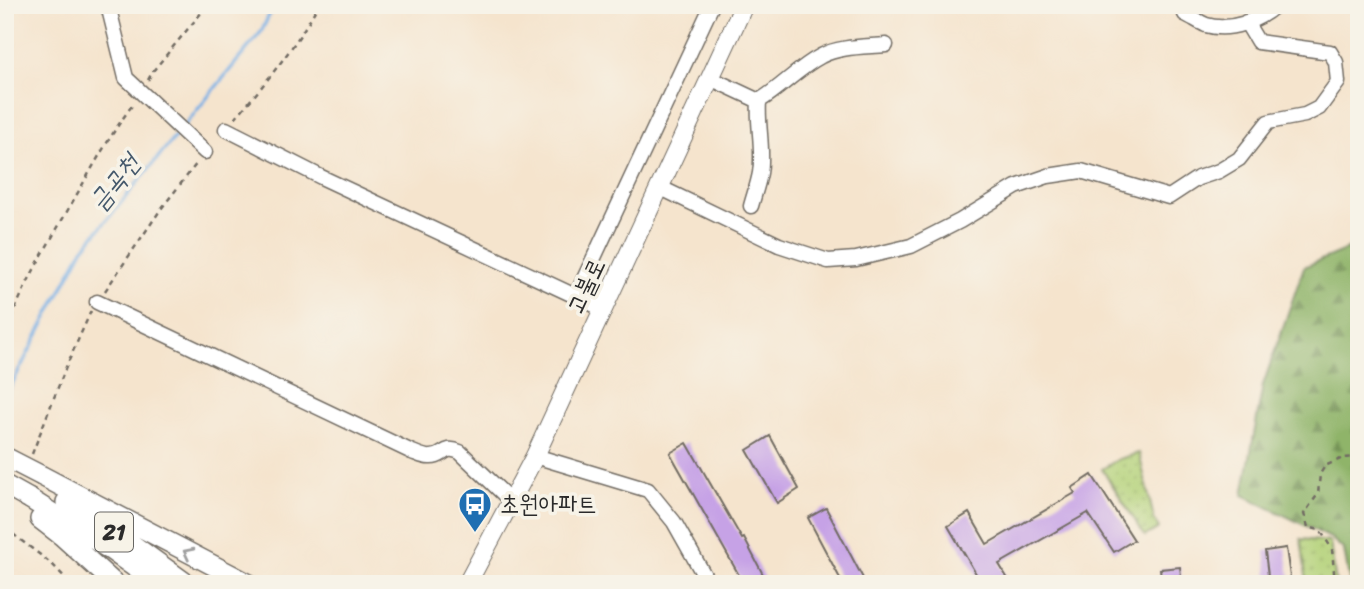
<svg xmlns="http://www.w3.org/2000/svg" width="1364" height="589" font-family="Sriracha,'Poor Story',sans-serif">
<defs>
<pattern id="forest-firs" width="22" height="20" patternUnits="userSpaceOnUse" patternTransform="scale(1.75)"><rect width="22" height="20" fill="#8fb469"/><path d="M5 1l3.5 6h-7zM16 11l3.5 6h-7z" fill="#759357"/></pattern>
<pattern id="park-dots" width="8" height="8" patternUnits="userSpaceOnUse" patternTransform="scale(1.75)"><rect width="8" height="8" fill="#b4d279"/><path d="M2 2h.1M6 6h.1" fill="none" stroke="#9bb469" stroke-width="1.8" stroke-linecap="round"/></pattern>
</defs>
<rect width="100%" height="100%" fill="#f7f3e8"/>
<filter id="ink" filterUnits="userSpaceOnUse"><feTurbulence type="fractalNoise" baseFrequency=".0143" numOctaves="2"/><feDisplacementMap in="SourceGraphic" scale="14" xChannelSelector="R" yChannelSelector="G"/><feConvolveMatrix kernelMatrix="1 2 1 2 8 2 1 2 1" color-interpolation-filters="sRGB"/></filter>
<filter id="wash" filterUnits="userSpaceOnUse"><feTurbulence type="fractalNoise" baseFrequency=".00686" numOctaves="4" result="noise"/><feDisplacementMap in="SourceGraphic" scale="28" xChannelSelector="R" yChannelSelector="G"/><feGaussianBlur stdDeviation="1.57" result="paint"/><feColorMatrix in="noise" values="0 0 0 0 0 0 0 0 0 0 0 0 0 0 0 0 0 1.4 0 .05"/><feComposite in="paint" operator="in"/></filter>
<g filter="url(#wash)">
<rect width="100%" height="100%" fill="#f5e4cd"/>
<!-- forest -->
<path fill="url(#forest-firs)" stroke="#5d704a" stroke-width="2" d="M1359 244V584H1350L1344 550 1331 538 1243 495 1263 385 1304 267Z"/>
<!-- park -->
<path fill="url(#park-dots)" stroke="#707e52" stroke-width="2" d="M1139 453 1154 519 1159 528 1145 536 1102 469 1119 459Z
M1301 539 1330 542 1336 584H1307Z"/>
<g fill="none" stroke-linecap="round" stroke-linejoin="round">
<!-- stream -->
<path stroke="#75aee5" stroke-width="3.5" d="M184 126 261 32 274 5
M5 397 83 249 179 132"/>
</g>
<g id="blocks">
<!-- building -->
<path fill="#c6a2e6" d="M770 436 799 489 777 503 747 450Z
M687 443 742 539 744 538 768 584H744L670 453Z
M1092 475 1134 540 1114 552 1088 513 999 564 1011 584H982L948 526 969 513 987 544 1075 493 1072 488Z
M826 508 866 584H843L808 518Z
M1286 548 1291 584H1269L1265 551Z
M1180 567 1182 584H1162L1160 569Z"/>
</g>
</g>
<g filter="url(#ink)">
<use href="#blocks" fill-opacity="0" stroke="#726c64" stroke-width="2"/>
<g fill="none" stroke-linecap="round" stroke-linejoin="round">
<defs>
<path id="minor" d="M108 5 126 78 205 152
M1185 14C1192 17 1199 22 1206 25 1230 32 1258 21 1276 5
M710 78 759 101
M226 129 321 177 603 309
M659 187 779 245 828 261 856 259 911 246 960 221 1016 187 1048 176 1081 171 1169 197 1198 178 1219 171 1239 159 1268 122 1305 115 1319 108 1338 82 1336 62 1330 52 1258 42 1246 22
M751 206C754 195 758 184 760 173 764 149 757 125 759 101 781 88 798 68 821 56 839 46 866 47 886 45
M576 296 712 5
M97 302 412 452C418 454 425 458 431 457 445 457 443 445 460 452L511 501
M535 456 648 490 674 522 709 584"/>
<path id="major" d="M467 584 535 456 744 5"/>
<path id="highway" d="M42 476 249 584
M30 499 112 551 158 584
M66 502 122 537 187 584
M40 519 62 536 115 584"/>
</defs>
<!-- minor casing -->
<use href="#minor" stroke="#726c64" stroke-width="17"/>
<!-- major casing -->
<use href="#major" stroke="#726c64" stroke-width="20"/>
<!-- highway casing -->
<use href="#highway" stroke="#726c64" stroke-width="22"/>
<!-- path -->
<path stroke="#726c64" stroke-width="2.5" stroke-dasharray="5 5" stroke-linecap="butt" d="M148 80 153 71 207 6
M235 118C265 84 296 46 318 5
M105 291 161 209 197 163
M5 338C19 291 45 250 69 208 90 172 109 136 134 103
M32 454 66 367 91 311
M5 528 52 564 71 584
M1335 584 1332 549 1320 530 1308 527 1304 514 1318 494 1320 474 1325 466 1343 458 1359 457"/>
<!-- minor -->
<use href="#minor" stroke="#fff" stroke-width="14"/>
<!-- major -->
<use href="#major" stroke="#fff" stroke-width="18"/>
<!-- highway -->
<use href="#highway" stroke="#fff" stroke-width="19"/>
<defs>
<path id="highway-bridge" d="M5 457 42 476
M5 485 30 499"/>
</defs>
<!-- highway-bridge casing -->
<use href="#highway-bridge" stroke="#726c64" stroke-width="22" stroke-linecap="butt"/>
<!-- highway-bridge -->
<use href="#highway-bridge" stroke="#fff" stroke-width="19"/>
</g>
<!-- one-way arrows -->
<defs><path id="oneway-chevron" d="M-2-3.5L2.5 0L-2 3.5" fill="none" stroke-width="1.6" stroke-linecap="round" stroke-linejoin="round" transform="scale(1.75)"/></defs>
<use stroke="#a0a0a0" href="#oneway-chevron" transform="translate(188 553) rotate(-153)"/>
</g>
<!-- icons -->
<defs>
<symbol id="bus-pin" viewBox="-11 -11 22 30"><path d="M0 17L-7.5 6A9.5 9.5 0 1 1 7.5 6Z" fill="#1f6fb2" stroke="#f7f3e8"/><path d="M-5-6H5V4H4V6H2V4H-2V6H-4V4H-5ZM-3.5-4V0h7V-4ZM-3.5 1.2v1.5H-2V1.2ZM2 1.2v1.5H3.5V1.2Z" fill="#fff"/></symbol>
</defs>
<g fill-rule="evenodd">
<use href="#bus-pin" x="456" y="485" width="38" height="52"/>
</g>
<g text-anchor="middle" stroke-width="7" stroke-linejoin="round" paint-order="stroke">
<!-- shield labels -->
<rect fill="#f7f3e8" stroke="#686764" stroke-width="2" x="95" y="512.5" width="38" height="39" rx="5"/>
<g font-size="23" font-weight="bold" fill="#2b2b2b">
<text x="114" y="540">21</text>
</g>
<!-- street labels -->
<g font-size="24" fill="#2b2b2b" stroke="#f7f3e8">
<text transform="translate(586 286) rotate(-65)" y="8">고불로</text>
</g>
<!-- poi labels -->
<g font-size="24" fill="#2b2b2b" stroke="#f7f3e8" text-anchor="start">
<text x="500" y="512">초원아파트</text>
</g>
<!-- water labels -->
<g font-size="26" font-style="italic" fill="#45596c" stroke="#f7f3e8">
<text transform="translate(114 182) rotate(-51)" y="9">금곡천</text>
</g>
</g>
<!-- margin -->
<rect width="1364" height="589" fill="none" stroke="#f7f3e8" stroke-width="28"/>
</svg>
